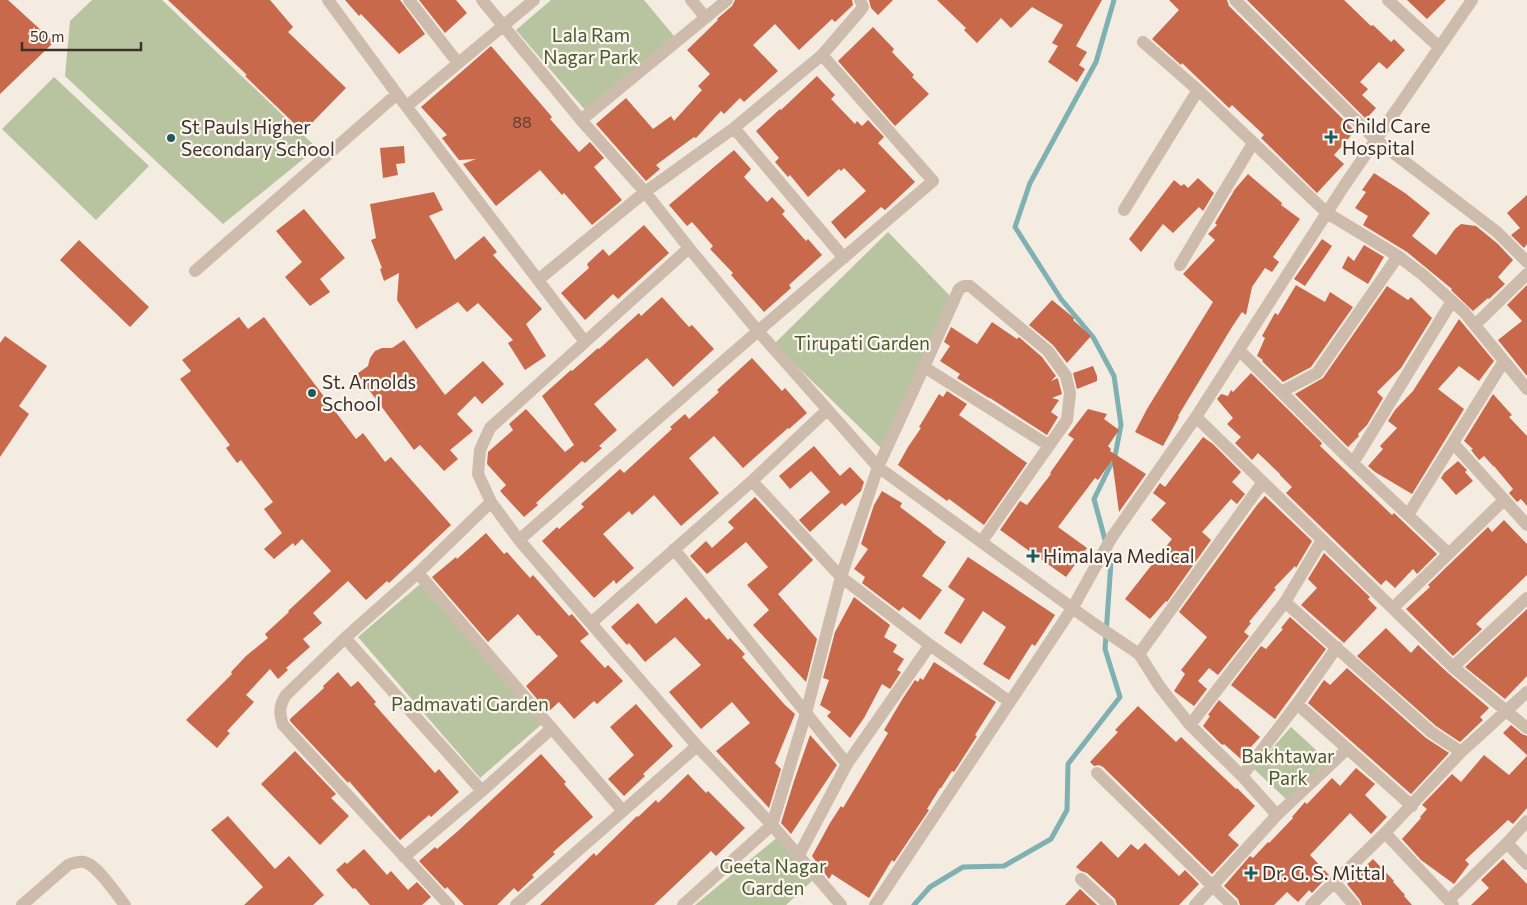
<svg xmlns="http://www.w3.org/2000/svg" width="1527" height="905" font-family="Commissioner,sans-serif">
<rect width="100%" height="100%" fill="#f4ebe1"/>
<!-- green -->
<path fill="#b8c4a0" d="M92 0H162L317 148 223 224 65 76 70 21Z
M551 0H644L674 36 586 111 516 30Z
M54 77 149 166 96 220 2 129Z
M888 232 953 299 882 449 774 344Z
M420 584 542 724 480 778 358 637Z
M1291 727 1327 760 1288 801 1254 769Z
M779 836 812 881 786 905H695Z"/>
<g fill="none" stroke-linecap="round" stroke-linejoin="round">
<!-- stream -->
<path stroke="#7fb0b2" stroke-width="5" d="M914 905 930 887 963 867 1004 866 1051 839 1067 810 1068 764 1120 697 1105 649 1111 562 1094 499 1115 456 1121 425 1114 376 1093 337 1061 299 1015 227 1030 183 1096 62 1114 0"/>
</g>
<!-- building -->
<path fill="#c8694b" d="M0 0H8L54 42 0 94Z
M168 0H270L293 27 288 32 346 88 303 132 245 76 247 75Z
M345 0H400L425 34 399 54 361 14 359 16Z
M419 0H456L467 13 445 33Z
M735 0H852L853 5 835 22 832 19 799 50 775 24 753 45 778 71 744 102 740 98 724 114 721 111 696 138 694 137 656 165 660 169 646 181 596 124 626 98 653 129 671 116 674 121 702 90 698 86 710 74 687 50 718 20 717 19 732 6Z
M869 0H893L878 15 871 8Z
M937 0H1102L1076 46 1087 52 1079 65 1085 69 1077 82 1048 62 1058 46 1052 43 1063 25 1032 7 1011 28 1001 18 977 43 964 30 966 28Z
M1169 0H1227L1229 6 1355 131 1334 155 1344 164 1317 193 1261 138 1264 135 1232 105 1229 108 1182 63 1181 65 1152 39 1179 10Z
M1247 0H1344L1371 26 1373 25 1391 42 1394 39 1405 50 1387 69 1379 62 1360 82 1368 89 1362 95 1376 108 1366 119Z
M1407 0H1446L1427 19Z
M873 27 894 49 892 52 914 75 912 77 929 94 895 126 838 61Z
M491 46 552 117 550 119 579 152 590 142 604 158 594 167 622 200 592 225 564 193 562 195 540 170 496 206 463 164 476 159 459 160 442 138 447 135 421 107Z
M817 76 835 95 831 99 855 124 857 121 862 126 868 120 884 137 878 143 915 182 885 210 881 207 845 239 831 222 866 191 844 168 841 171 839 169 808 197 790 175 788 177 775 162 779 158 756 131 780 109 781 110Z
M404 146 405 163 396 164 398 175 383 178 380 148Z
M734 150 751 169 744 177 767 202 772 197 785 211 782 214 806 241 808 239 822 255 789 285 791 288 764 312 731 275 733 273 710 249 713 246 692 222 687 226 669 205Z
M1374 173 1405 193 1430 213 1412 236 1436 255 1455 229 1461 224 1476 226 1498 244 1513 260 1498 277 1505 284 1489 299 1488 298 1473 311 1451 290 1452 289 1407 252 1363 225 1368 216 1355 208 1366 192 1362 190Z
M1248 174 1282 203 1281 205 1300 219 1273 257 1279 262 1272 272 1265 268 1252 287 1246 315 1242 312 1232 327 1178 416 1179 417 1163 446 1135 432 1147 409 1213 302 1183 274 1215 240 1208 234 1217 225 1215 223 1235 189Z
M1198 178 1214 193 1203 211 1199 207 1173 233 1163 224 1141 252 1129 239 1174 180 1181 186 1184 184 1188 188Z
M434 192 443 210 429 216 455 260 484 236 497 252 493 255 542 309 526 324 546 356 525 370 508 343 513 340 478 303 467 312 458 302 416 329 397 300 399 273 384 281 380 269 382 268 371 240 376 238 370 204Z
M1527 195V244L1524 248 1511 235 1520 228 1507 213Z
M304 209 345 258 320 279 330 292 310 306 285 277 302 262 276 231Z
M644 225 669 253 618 299 613 294 585 320 561 293 589 268 587 264 603 249 609 256Z
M1322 239 1332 246 1305 286 1294 279Z
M79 240 149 307 130 327 60 260Z
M1364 245 1384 257 1368 284 1342 268 1348 256 1354 261Z
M1296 285 1325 302 1330 292 1353 307 1311 367 1283 382 1262 361 1263 360 1257 356 1265 338 1262 336 1275 313 1278 315Z
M1527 285V376L1498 340 1522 321 1507 305Z
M1387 286 1408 300 1411 297 1432 318 1401 368 1377 392 1383 398 1367 425 1358 434 1359 436 1348 447 1295 394 1323 378Z
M662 297 689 327 692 325 714 349 673 387 647 358 628 374 594 404 617 430 599 446 602 448 585 463 582 461 536 503 538 505 524 517 500 491 506 485 487 464 488 452 513 430 509 424 526 409 565 452 574 445 542 396 571 370 572 371 598 348 599 349 639 313 641 316Z
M1052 300 1074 318 1073 320 1091 336 1067 363 1053 345 1029 325Z
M239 317 248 329 264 317 356 439 363 433 385 462 391 457 451 525 389 583 387 581 366 600 348 581 313 613 322 623 303 639 310 647 286 668 288 670 278 679 270 669 246 695 254 702 227 731 230 733 217 748 186 720 232 674 231 672 246 656 268 638 265 634 289 612 288 611 331 571 302 539 295 546 293 543 274 559 264 549 282 533 264 509 273 502 241 460 237 463 226 448 230 445 180 379 191 371 182 360Z
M1459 319 1494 361 1479 381 1459 366 1438 389 1464 409 1412 494 1375 472 1368 466 1383 449 1380 446 1397 428 1388 421 1395 410 1413 391Z
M992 322 1017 339 1019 337 1042 357 1056 376 1051 381 1058 378V379L1062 394 1052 398 1059 400 1051 412 1058 417 1047 435 990 398H989L957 378 960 374 940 361 950 346 944 342 951 327 977 344Z
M5 336 47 366 19 406 29 414 0 457V343Z
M404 340 445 395 483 361 504 384 482 404 475 396 457 414 473 431 450 450 458 459 444 471 420 445 414 450 357 374 368 366 370 358 375 351 382 348H392Z
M752 358 782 391 785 388 807 413 789 429 788 428 743 468 714 436 689 458 719 493 681 526 654 495 632 515 629 511 603 534 634 568 616 584 614 580 594 598 542 541 557 527 559 529 584 507 581 504 620 469 624 473 672 429 670 427 685 414 689 419 719 392 717 390Z
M1093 366 1097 376V381L1077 389 1073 373Z
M1251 373 1322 443 1320 446 1392 515 1394 513 1437 554 1417 574 1413 569 1395 588 1386 580 1381 585 1286 493 1292 487 1280 475V474L1258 453 1252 460 1235 443 1241 437 1227 424 1233 418 1217 399 1221 394 1228 396 1231 390 1233 392Z
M947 391 967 404 959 415 1027 463 984 525 949 499 947 501 898 465 908 447 921 428 919 427 939 394 943 397Z
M1493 394 1512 415 1509 417 1527 436V506L1521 499 1517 502 1509 493 1513 489 1494 466V467L1484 456 1479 460 1471 450 1473 449 1464 441Z
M1088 409 1107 414 1104 419 1119 430 1108 446 1111 449 1110 451 1146 474 1119 512 1112 460 1098 480 1095 478 1058 527 1087 548 1066 577 1000 530 1020 501 1027 505 1051 474 1050 473 1074 439 1068 435Z
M1203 437 1213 444 1241 472 1232 482 1245 494 1237 504 1231 499 1202 532 1211 540 1167 602 1166 601 1150 619 1125 599 1172 539 1151 520 1166 503 1153 493 1160 483 1165 487Z
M814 446 840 476 850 467 864 482 861 491 845 506 842 503 810 532 799 520 830 492 811 471 790 489 779 476Z
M1458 461 1467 470 1465 472 1473 481 1456 495 1441 478 1444 473Z
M882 491 902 503 900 507 932 531V532L946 542 922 576 942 590 920 620 903 607 899 611 862 583 865 577 854 569 868 549 861 544 874 505Z
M1265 496 1312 541 1296 568 1295 566 1274 588 1276 589 1249 622 1251 623 1244 632 1249 636 1218 675 1209 668 1198 681 1207 689 1194 706 1174 691 1185 674 1181 670 1207 637 1179 612 1257 505Z
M755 497 813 560 778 594 817 639 806 682 753 625 769 610 747 585 768 567 746 542 707 574 690 556 706 541 712 548 734 528 728 522Z
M1504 520 1527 544V575L1480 620 1476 624 1482 629 1453 656 1406 609 1430 587 1428 585 1488 527 1492 532Z
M486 533 504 554 507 552 530 578 533 575 569 616 572 614 589 634 580 641 605 668 608 665 623 681 597 704 594 701 574 719 559 702 548 712 526 686 558 656 539 635 537 636 518 614 488 642 432 577 456 557 457 559Z
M1324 553 1370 597 1368 599 1377 608 1344 643 1301 605 1317 588 1308 579Z
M968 557 1055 615 1035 646 1032 644 1009 680 983 664 1006 627 983 611 961 644 944 633 965 599 948 587Z
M686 597 706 620 709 618 728 640 730 638 745 654 742 657 785 705 795 714 775 763 781 769 769 808 716 751 750 723 732 702 701 729 669 692 701 665 675 637 645 662 629 643 627 645 611 627 638 603 656 624Z
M854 597 890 625 884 637 897 645 893 652 904 659 897 670 901 672 890 689 882 684 864 718 850 738 827 716 831 712 820 705 829 680 823 678 835 632Z
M1527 609V676L1505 699 1465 667Z
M1290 617 1326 649 1275 719 1231 685 1261 646 1266 649 1283 629 1281 628Z
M1386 628 1411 653 1418 645 1448 673 1489 708 1480 717 1483 720 1460 742 1436 726 1357 656Z
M934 662 996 702 975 735 977 736 954 772 952 771 941 788H940L927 809 929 810 894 862 892 860 869 898 832 874 829 879 812 856 830 823 841 806 843 808 888 733 884 730 903 698 915 680 918 682 920 678 923 680Z
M1347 668 1426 738 1449 753 1411 794 1308 703 1324 680 1330 685Z
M338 672 351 687 358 681 376 702 374 704 435 773 439 769 459 792 431 817 429 815 400 840 349 781 348 783 290 721V719L324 688 323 686Z
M1219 700 1260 737 1250 748 1252 749 1242 760 1224 744 1223 745 1221 744 1203 726 1210 716 1208 715Z
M636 704 673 746 643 774 645 776 624 796 608 779 634 755 610 727Z
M1138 706 1176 742 1181 737 1236 789 1237 788 1255 806 1228 835 1239 845 1212 874 1103 767 1099 765 1094 766 1090 762 1118 732 1115 730Z
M1511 725 1522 734 1527 736V755L1503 733Z
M810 735 837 765 791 834 781 823 794 781Z
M295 751 336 794 331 798 349 816 320 845 261 784Z
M541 754 566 782 564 784 593 817 553 852 555 854 532 875 534 877 518 892 514 888 497 905H464L447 887 445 889 419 861 435 847 437 849 458 831Z
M1484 755 1509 775 1527 756V808L1513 824 1508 820 1465 860 1469 864 1454 884 1421 860 1402 839 1421 818 1420 817 1427 809 1422 805 1452 774 1461 782Z
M1356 768 1375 784 1365 795 1387 817 1371 834 1350 813 1310 855 1329 875 1312 893 1309 890 1298 902 1287 892 1274 905H1240L1238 899 1224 886 1250 856 1253 858 1268 842 1269 843 1293 818 1292 817 1305 802 1307 804 1332 778 1340 786Z
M688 774 706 793 708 791 745 828 716 856 711 851 654 905H540L594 853 596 856 637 816 638 817 656 800 658 803Z
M228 816 275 869 289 856 324 895 313 905H244L263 887 211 830Z
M1101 841 1118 858 1131 844 1138 850 1145 843 1179 876 1185 870 1199 884 1179 905H1117L1115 899 1087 873 1081 871 1076 867Z
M364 849 387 875 391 871 408 890 417 882 431 897 422 905H370L355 888 353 889 336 870 345 862 347 864Z
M1373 859 1394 881 1393 882 1405 895 1404 896 1412 905H1362L1360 900 1347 884Z
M1503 859 1527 884V905H1471L1489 888 1481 880Z
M1080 889 1097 905H1065Z"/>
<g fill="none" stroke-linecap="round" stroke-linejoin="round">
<!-- minor -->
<path stroke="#cdbbac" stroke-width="12" d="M328 0 397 94 585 342
M409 0 458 63
M482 0 581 120 645 192 689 248 758 331 878 467 1093 623 1139 654 1160 687 1190 725 1242 776 1277 815
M691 0 706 18
M1235 0 1375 139 1497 232 1527 262
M1388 0 1439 47
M1143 42 1198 90 1327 213 1398 256 1423 275 1464 312 1527 389
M407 106 534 0
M581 120 727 0
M734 128 844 258
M1124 210 1198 90
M689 248 490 428 480 450 478 474 491 502 519 540 697 746 772 825 841 905
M1180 265 1253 143
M195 271 397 94
M538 280 645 192 734 128 822 55 860 11 863 7 860 0
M1475 325 1527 274
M1239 350 1353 463 1448 553
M1281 392 1317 373 1398 256
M1196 417 1453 667 1527 728
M1453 443 1527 525
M1353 463 1452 301
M752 481 841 577 930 645 1010 702
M1408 515 1504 361
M519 540 758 331 933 181 822 55
M982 541 1067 420 1070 393 1066 376 1048 351 970 286H964L959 289 924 367 1048 445
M674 549 847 764
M418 573 623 811
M1285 602 1431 732 1461 752
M1393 608 1504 500
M591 623 752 481 827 410
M345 638 482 791
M1139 654 1263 482
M1453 667 1527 598
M1297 704 1412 806
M1190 725 1285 602 1322 540
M1097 773 1232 905
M1242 776 1297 704 1337 647
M1385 833 1453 905
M1507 843 1527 864
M799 855 847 764 930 645
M404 857 482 791 552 728
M1081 879 1109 905
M1334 882 1354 905
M1449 900 1507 843 1527 821
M22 905 68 865C73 863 78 861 84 862 97 864 116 894 125 905
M449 905 283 725C279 713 279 706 286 695L345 638 418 573 491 502
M516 905 697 746
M683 905 772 825 806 713 841 577 878 467 924 367
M875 905 1073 607 1112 537 1196 417 1344 186 1472 0
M1195 905 1277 815 1347 749
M1311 905 1385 833 1461 752 1527 692"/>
</g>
<!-- markers -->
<g fill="#1f5a5e" stroke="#fbf5ee" stroke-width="2">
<path d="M1328.5 129.5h5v5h5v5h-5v5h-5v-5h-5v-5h5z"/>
<circle cx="171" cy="138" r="5"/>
<circle cx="312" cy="393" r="5"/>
<path d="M1030.5 548.5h5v5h5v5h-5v5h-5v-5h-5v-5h5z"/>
<path d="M1248.5 865.5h5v5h5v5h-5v5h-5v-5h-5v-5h5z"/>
</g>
<g text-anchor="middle" stroke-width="4.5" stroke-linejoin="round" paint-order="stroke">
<!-- number labels -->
<g font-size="16" fill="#5e3e33">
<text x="522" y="128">88</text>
</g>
<!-- park labels -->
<g font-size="19" fill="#4a5a2e" stroke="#fbf5ee">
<text x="591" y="42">Lala Ram<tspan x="591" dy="22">Nagar Park</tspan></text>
<text x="862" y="350">Tirupati Garden</text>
<text x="470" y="711">Padmavati Garden</text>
<text x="1288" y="763">Bakhtawar<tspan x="1288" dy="22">Park</tspan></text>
<text x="773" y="873">Geeta Nagar<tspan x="773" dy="22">Garden</tspan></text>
</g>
<!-- poi labels -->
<g font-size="19" fill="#3b302b" stroke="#fbf5ee" text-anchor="start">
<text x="1342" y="133">Child Care<tspan x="1342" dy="22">Hospital</tspan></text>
<text x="181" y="134">St Pauls Higher<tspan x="181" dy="22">Secondary School</tspan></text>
<text x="322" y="389">St. Arnolds<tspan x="322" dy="22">School</tspan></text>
<text x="1043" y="563">Himalaya Medical</text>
<text x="1262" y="880">Dr. G. S. Mittal</text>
</g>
</g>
<!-- scale -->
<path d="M22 42v8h119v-8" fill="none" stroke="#3b302b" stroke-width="2.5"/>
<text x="30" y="42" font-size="15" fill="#3b302b" stroke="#fbf5ee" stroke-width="4" paint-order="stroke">50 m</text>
</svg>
